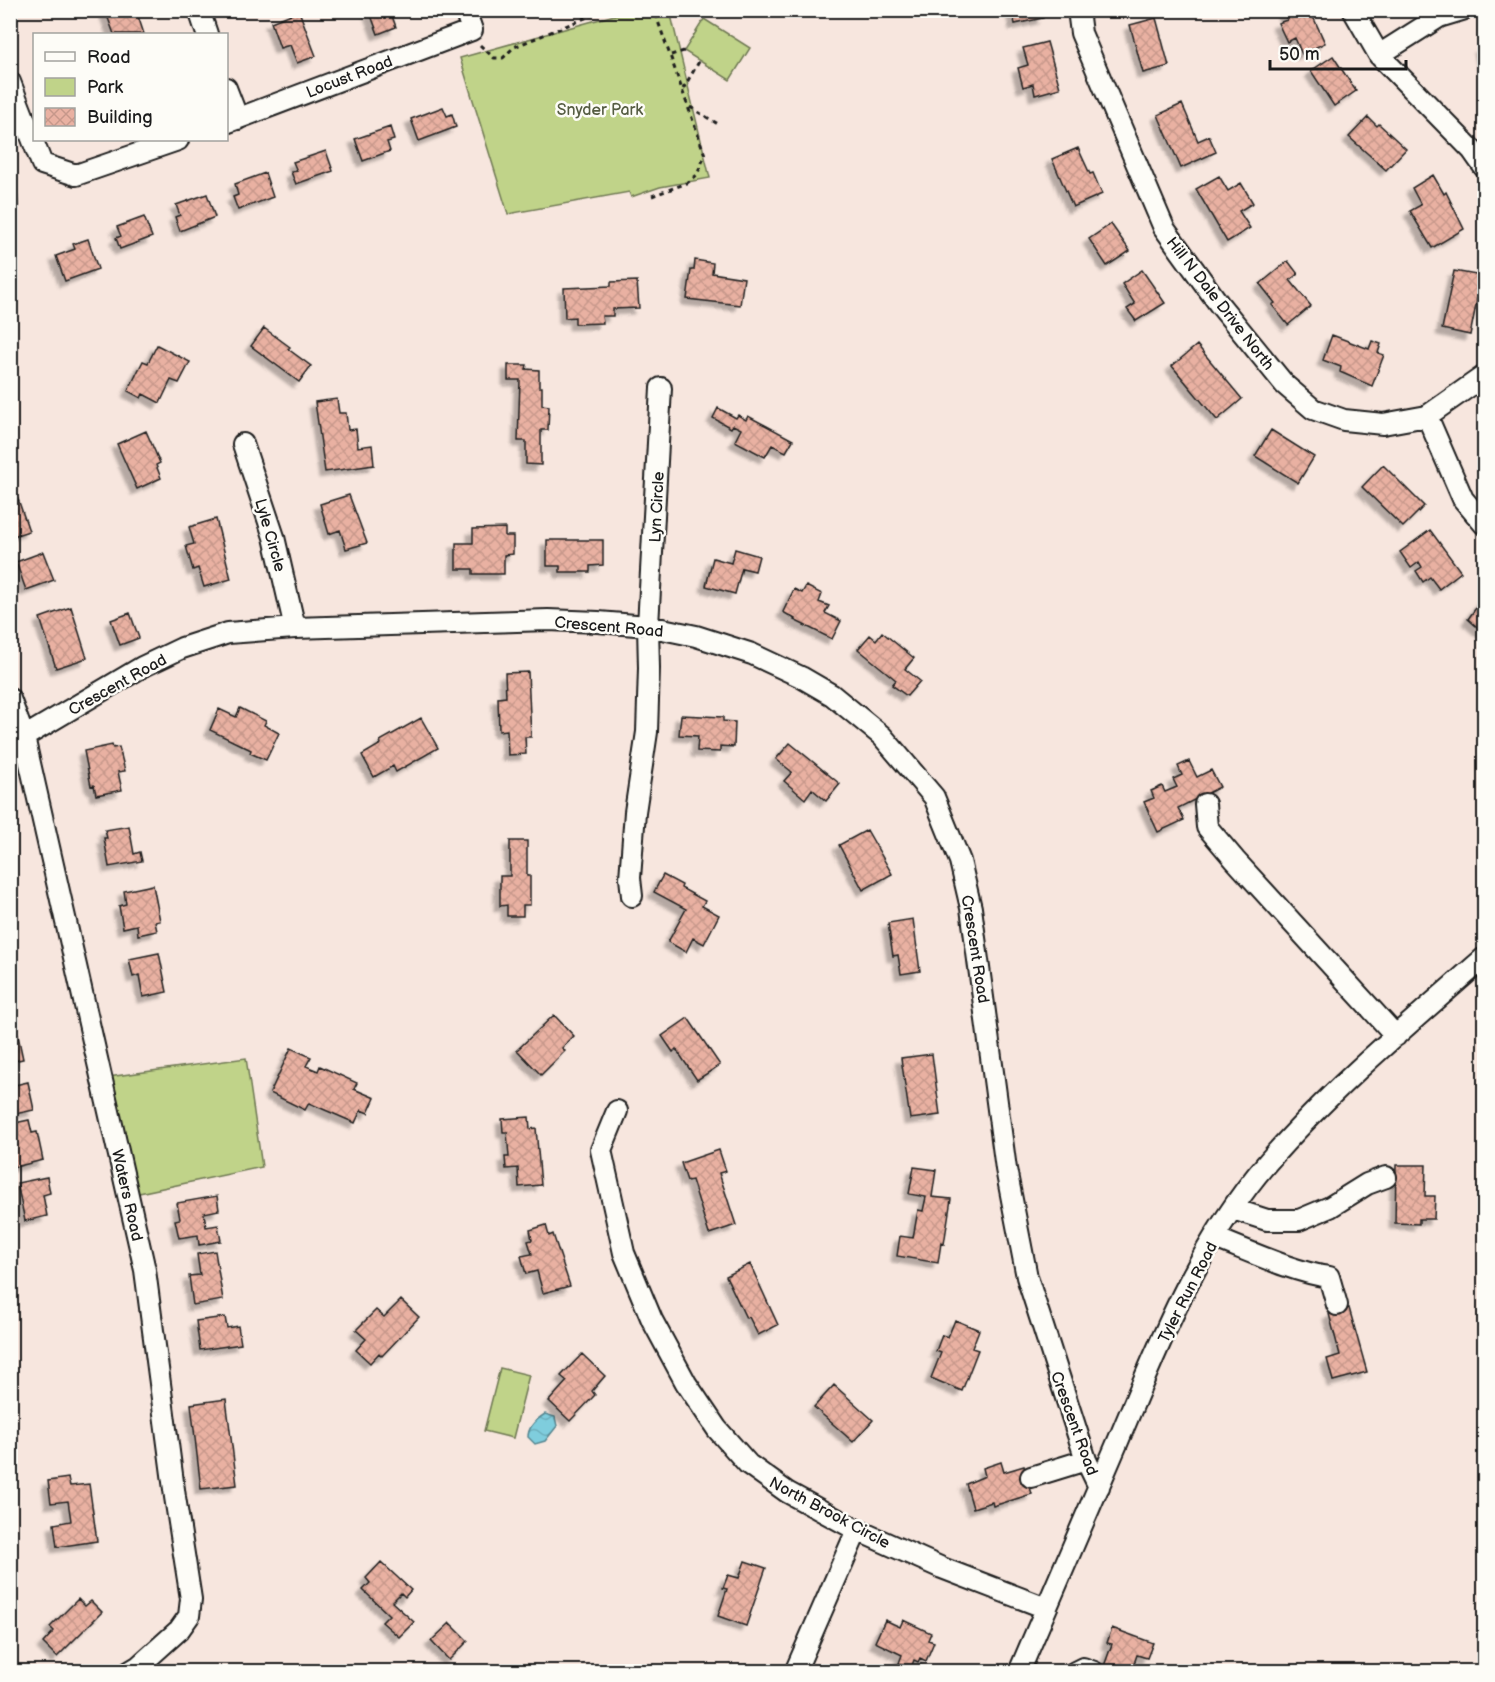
<svg xmlns="http://www.w3.org/2000/svg" width="1495" height="1682" font-family="'Balsamiq Sans',sans-serif">
<defs>
<pattern id="water-waves" width="16" height="10" patternUnits="userSpaceOnUse" patternTransform="scale(1.5)"><rect width="16" height="10" fill="#7fcddd"/><path d="M0 5q4-4 8 0t8 0" fill="none" stroke="#6dafbd"/></pattern>
<pattern id="building-cross-hatch" width="8" height="8" patternUnits="userSpaceOnUse" patternTransform="scale(1.5)"><rect width="8" height="8" fill="#e9b1a2"/><path d="M0 0l8 8M0 8l8-8" fill="none" stroke="#c7988b"/></pattern>
<filter id="shadow"><feDropShadow dx="-5.5" dy="5.5" stdDeviation="1.5" flood-color="#0004"/></filter>
</defs>
<rect width="100%" height="100%" fill="#f7e6de"/>
<filter id="ink" filterUnits="userSpaceOnUse"><feTurbulence type="fractalNoise" baseFrequency=".0167" numOctaves="2"/><feDisplacementMap in="SourceGraphic" scale="12" xChannelSelector="R" yChannelSelector="G"/><feConvolveMatrix kernelMatrix="1 2 1 2 8 2 1 2 1" color-interpolation-filters="sRGB"/></filter>
<g filter="url(#ink)">
<!-- green -->
<path fill="#c0d389" stroke="#6e7852" stroke-width="1.5" d="M629 11H670L710 178 660 187 631 197 629 192 508 214 460 58Z
M704 19 750 48 730 80 684 51Z
M246 1058 262 1167 120 1197 101 1078Z
M500 1368 529 1375 513 1438 484 1431Z"/>
<!-- water -->
<path fill="url(#water-waves)" stroke="#578690" stroke-width="1.5" d="M545 1414 555 1417 557 1426 545 1441 535 1444 528 1437C528 1426 537 1419 545 1414Z"/>
<!-- building -->
<path fill="url(#building-cross-hatch)" stroke="#1c1c1c" stroke-width="1.5" filter="url(#shadow)" d="M105 10H136L144 34H114Z
M369 10H390L396 27 378 34Z
M1012 10H1041L1043 18 1015 24Z
M1282 10H1310L1325 43 1302 54 1295 38 1287 42 1278 23 1287 20Z
M299 11 316 56 297 63 290 45 280 48 271 22Z
M1156 18 1169 66 1143 73 1130 25Z
M1047 42 1060 88 1035 95 1033 84 1023 87 1018 68 1028 65 1023 48Z
M1484 47V66L1480 48Z
M1333 56 1356 91 1334 106 1311 71Z
M1182 104 1198 141 1209 136 1216 152 1181 168 1158 115Z
M443 107 447 116 452 114 456 127 419 141 411 119Z
M1368 117 1377 126 1379 124 1406 149 1386 170 1349 137Z
M390 127 394 140 387 142 390 151 363 161 355 139Z
M1078 148 1090 174 1093 173 1102 194 1073 207 1052 159Z
M326 151 333 171 296 184 291 172 297 171 293 162Z
M265 173 273 197 238 210 233 197 238 195 235 184Z
M10 174H16L18 206H10Z
M1433 175 1444 194 1446 192 1464 229 1432 248 1410 211 1421 205 1412 188Z
M1219 176 1228 191 1241 183 1253 203 1239 211 1250 228 1227 242 1196 189Z
M207 194 215 217 180 231 175 217 180 215 176 205Z
M144 217 152 237 120 249 116 238 121 236 117 227Z
M1111 224 1130 251 1107 266 1089 239Z
M88 239 98 269 65 281 56 256 75 249 73 244Z
M695 260 713 263 712 273 744 278 740 305 687 299 691 270H694Z
M1288 261 1298 274 1290 280 1311 306 1288 325 1272 305 1275 303 1260 284Z
M1142 270 1165 303 1136 321 1127 309 1135 304 1122 284Z
M1454 271 1482 276 1470 335 1442 329Z
M637 281 639 308 613 309V316H602L603 323 575 324V317L565 318 564 288 611 286V282Z
M264 328 290 347 288 349 311 366 299 382 251 346Z
M1332 335 1369 349 1372 341 1381 344 1378 353 1384 355 1372 386 1340 372 1341 367 1323 360Z
M157 345 190 362 179 383 171 380 160 403 143 394 141 398 128 391 143 361 148 363Z
M1197 345 1242 399 1217 420 1172 366Z
M508 365H527L526 369 539 370V387H542V405L549 406 548 430H541V465L526 464V441H518L520 380H508Z
M337 399 339 413H346L348 430 356 429 358 447 372 445 374 465 325 472 315 402Z
M718 408 736 418 738 415 746 420 748 416 793 440 786 452 772 445 765 457 735 441 741 429 733 425 731 428 713 418Z
M1271 430 1314 457 1298 483 1255 456Z
M146 431 160 463 156 465 161 478 137 489 117 444Z
M1383 465 1424 506 1403 527 1362 487Z
M349 495 367 543 346 549 340 530 329 534 320 504Z
M18 499 29 531 10 537V502Z
M216 519 231 579 204 587 198 568 193 570 186 546 194 544 189 527Z
M505 528V536H513V554L504 555V574H473V569H456V543H473V529Z
M1430 530 1461 572 1439 589 1430 577 1423 582 1416 571 1422 567 1419 562 1411 568 1400 552Z
M547 540H603V565L590 566V572H560V566H547Z
M735 549 759 556 755 571 742 568 735 594 706 586 713 558 731 563Z
M43 552 54 580 26 590 16 562Z
M806 586 822 594 819 602 829 606 825 613 841 621 832 639 794 620 795 619 783 612 794 589 802 593Z
M1484 597V633L1468 619Z
M71 607 87 658 56 668 40 618Z
M130 613 139 638 120 645 111 620Z
M882 632 914 658 905 669 920 681 907 696 892 685 896 680 858 649 870 635 876 640Z
M528 672 531 737H525L526 754 508 755 507 730 499 731 498 698 506 697 505 673Z
M240 708 266 721 264 725 279 733 266 760 250 753 251 750 210 730 219 709 236 717Z
M681 715 723 717V721L735 722 734 747 720 746V752L697 751 698 736 679 735Z
M421 718 438 748 396 772 393 766 374 777 362 755 381 744 380 741Z
M790 743 840 784 826 801 812 789 805 799 784 781 792 772 776 759Z
M112 745 113 748 119 747 125 771 118 772 122 790 96 795 94 785 91 786 84 751Z
M1189 761 1197 777 1211 770 1220 787 1178 808 1184 820 1158 832 1144 802 1154 798 1151 791 1162 786 1165 792 1177 787 1173 779 1182 775 1178 766Z
M129 826 134 854 140 852 142 861 109 867 104 838H107L105 830Z
M867 830 892 874 863 890 839 845Z
M510 841H527V876H530V905H523V916H507V905L500 906V876H510Z
M663 875 682 885 681 888 705 901 702 906 719 915 704 944 693 938 686 952 668 942 686 909 654 892Z
M153 885 160 921 155 922 157 931 138 935 137 925 123 928 119 906 126 904 124 891Z
M913 919 920 971 901 974 898 955 893 956 888 923Z
M159 953 167 992 143 997 139 975 133 977 129 959Z
M554 1015 574 1036 562 1048 565 1051 541 1075 517 1050Z
M688 1018 720 1065 697 1080 676 1049 673 1052 662 1036Z
M17 1031 23 1059 10 1062V1032Z
M291 1048 311 1057 306 1066 318 1071 320 1066 357 1083 354 1089 375 1098 368 1113 361 1110 355 1123 309 1103 305 1110 270 1093Z
M932 1054 940 1115 910 1119 901 1058Z
M28 1082 34 1110 10 1115V1086Z
M529 1117 530 1129 536 1128 541 1185 519 1187 518 1168 506 1169 505 1157H509L507 1132H503L502 1119Z
M29 1120 32 1133 37 1132 43 1160 15 1167 10 1147V1124Z
M719 1150 726 1171 719 1173 736 1225 709 1234 692 1180 687 1181 681 1163Z
M1396 1165H1426L1425 1196H1435L1434 1219H1419V1224L1395 1223Z
M914 1167 936 1170 932 1197 951 1199 944 1244 941 1243 938 1263 897 1256 900 1236 913 1238 918 1210 923 1211 926 1197 909 1194Z
M47 1177 50 1193 43 1195 47 1216 25 1221 17 1183Z
M217 1196 219 1210 204 1213 206 1227 218 1225 221 1241 199 1245 198 1235 179 1238 175 1220 180 1219 177 1203Z
M546 1225 549 1236 553 1234 570 1286 543 1293 537 1271 526 1274 521 1256 532 1254 528 1241 532 1240 530 1230Z
M215 1251 223 1300 193 1305 189 1276 200 1275 197 1254Z
M750 1264 778 1325 758 1335 749 1317 746 1318 726 1276Z
M401 1300 419 1317 382 1356 379 1353 370 1363 356 1350 366 1339 356 1330 376 1310 384 1317Z
M1349 1308 1367 1372 1333 1381 1327 1359 1340 1355 1329 1314Z
M225 1317 227 1328 238 1326 241 1344 200 1350 196 1321Z
M955 1320 979 1330 972 1348 978 1350 962 1391 931 1378 941 1353 936 1351 942 1335 948 1337Z
M582 1354 605 1376 592 1391 595 1395 570 1421 549 1401 567 1381 561 1376Z
M834 1385 873 1420 853 1442 814 1407Z
M226 1399 237 1485 201 1489 191 1404Z
M1001 1462 1004 1472 1024 1466 1032 1494 993 1506 992 1502 973 1508 966 1484 985 1476 983 1468Z
M68 1478 70 1486 89 1484 97 1541 57 1547 54 1524 71 1521 68 1501 51 1503 48 1481Z
M745 1561 766 1568 746 1626 718 1616 727 1589 723 1588 728 1575 739 1578Z
M381 1562 411 1590 405 1597 401 1593 392 1602 414 1622 399 1637 382 1622 389 1615 363 1590 370 1583 366 1578Z
M78 1599 85 1606 91 1601 102 1612 57 1657 43 1643 54 1631 50 1627Z
M885 1620 900 1627 903 1620 931 1633 928 1640 934 1642 926 1661 920 1658 918 1662 914 1660 911 1668 899 1663 902 1655 875 1642Z
M450 1623 468 1641 449 1660 431 1641Z
M1112 1628 1153 1643 1147 1658 1137 1655 1131 1672H1109L1103 1669 1112 1644 1107 1643Z"/>
<g fill="none" stroke-linecap="round" stroke-linejoin="round">
<defs>
<path id="minor" d="M199 10 207 34
M1078 10 1081 33 1164 228 1219 304 1285 385 1313 409 1344 420 1383 424 1427 416 1484 376
M1353 10 1379 55 1472 150 1484 167
M1379 55 1439 17 1462 10
M10 82 42 164 76 175 178 140
M226 88 238 119
M226 123 472 30 465 10
M1427 416 1463 499 1484 524
M243 444 274 537 295 628
M10 699 24 737 145 1270 175 1497 191 1599 189 1616 179 1630 139 1666 129 1672
M10 743 24 737 142 667 182 648 228 633 295 628 548 620 598 622 648 626 696 636 752 654 801 677 832 695 882 736 934 797 960 861 971 908 1006 1169 1027 1277 1086 1460 1099 1487
M1205 804 1207 827 1235 860 1396 1036
M632 896 630 878 635 812 647 732 649 668 648 626 661 388
M617 1111 601 1150 624 1253 652 1320 686 1383 717 1429 748 1464 787 1492 857 1530 942 1568 1046 1608
M1233 1209 1267 1220H1299L1330 1207 1367 1184 1386 1177
M1215 1238C1249 1251 1293 1272 1329 1277L1337 1305
M1031 1477 1086 1460
M795 1672 857 1530
M1019 1672C1051 1596 1084 1522 1116 1446 1157 1349 1197 1244 1267 1163 1332 1088 1410 1023 1484 958
M1075 1672 1083 1668 1094 1672"/>
</defs>
<!-- minor casing -->
<use href="#minor" stroke="#1c1c1c" stroke-width="24"/>
<!-- path -->
<path stroke="#1c1c1c" stroke-width="3" stroke-dasharray="4.5 4.5" stroke-linecap="butt" d="M480 45 494 58H503L514 47 600 12
M671 55 684 51
M683 89 700 60
M690 107 718 124
M652 196 687 183 697 175 705 155 654 10"/>
<!-- minor -->
<use href="#minor" stroke="#fdfcf7" stroke-width="20"/>
</g>
</g>
<g text-anchor="middle" stroke-width="5" stroke-linejoin="round" paint-order="stroke">
<!-- street labels -->
<g font-size="16" fill="#1c1c1c" stroke="#fdfcf7">
<text transform="translate(349 76) rotate(-21)" y="6">Locust Road</text>
<text transform="translate(1221 303) rotate(52)" y="6">Hill N Dale Drive North</text>
<text transform="translate(656 507) rotate(-87)" y="6">Lyn Circle</text>
<text transform="translate(271 535) rotate(74)" y="6">Lyle Circle</text>
<text transform="translate(609 626) rotate(5)" y="6">Crescent Road</text>
<text transform="translate(117 684) rotate(-29)" y="6">Crescent Road</text>
<text transform="translate(976 949) rotate(81)" y="6">Crescent Road</text>
<text transform="translate(128 1195) rotate(77)" y="6">Waters Road</text>
<text transform="translate(1187 1292) rotate(-63)" y="6">Tyler Run Road</text>
<text transform="translate(1075 1423) rotate(70)" y="6">Crescent Road</text>
<text transform="translate(830 1512) rotate(28)" y="6">North Brook Circle</text>
</g>
<!-- park labels -->
<g font-size="16" fill="#555c42" stroke="#fdfcf7">
<text x="600" y="115">Snyder Park</text>
</g>
</g>
<!-- margin -->
<rect width="1495" height="1682" fill="none" stroke="#fdfcf7" stroke-width="36"/>
<rect x="18" y="18" width="1459" height="1646" fill="none" stroke="#1c1c1c" stroke-width="2" filter="url(#ink)"/>
<!-- legend -->
<rect x="33" y="33" width="195" height="108" fill="#fdfcf7" stroke="#a3a29f" stroke-width="1.5"/>
<rect x="45" y="52" width="30" height="9" fill="#fdfcf7" stroke="#a3a29f" stroke-width="1.5"/>
<text x="87" y="63" font-size="18" fill="#1c1c1c">Road</text>
<rect x="45" y="78" width="30" height="18" fill="#c0d389" stroke="#a3a29f" stroke-width="1.5"/>
<text x="87" y="93" font-size="18" fill="#1c1c1c">Park</text>
<rect x="45" y="108" width="30" height="18" fill="url(#building-cross-hatch)" stroke="#a3a29f" stroke-width="1.5"/>
<text x="87" y="123" font-size="18" fill="#1c1c1c">Building</text>
<!-- scale -->
<path d="M1270 60v9h136v-9" fill="none" stroke="#1c1c1c" stroke-width="3"/>
<text x="1279" y="60" font-size="18" fill="#1c1c1c" stroke="#fdfcf7" stroke-width="4.5" paint-order="stroke">50 m</text>
</svg>
